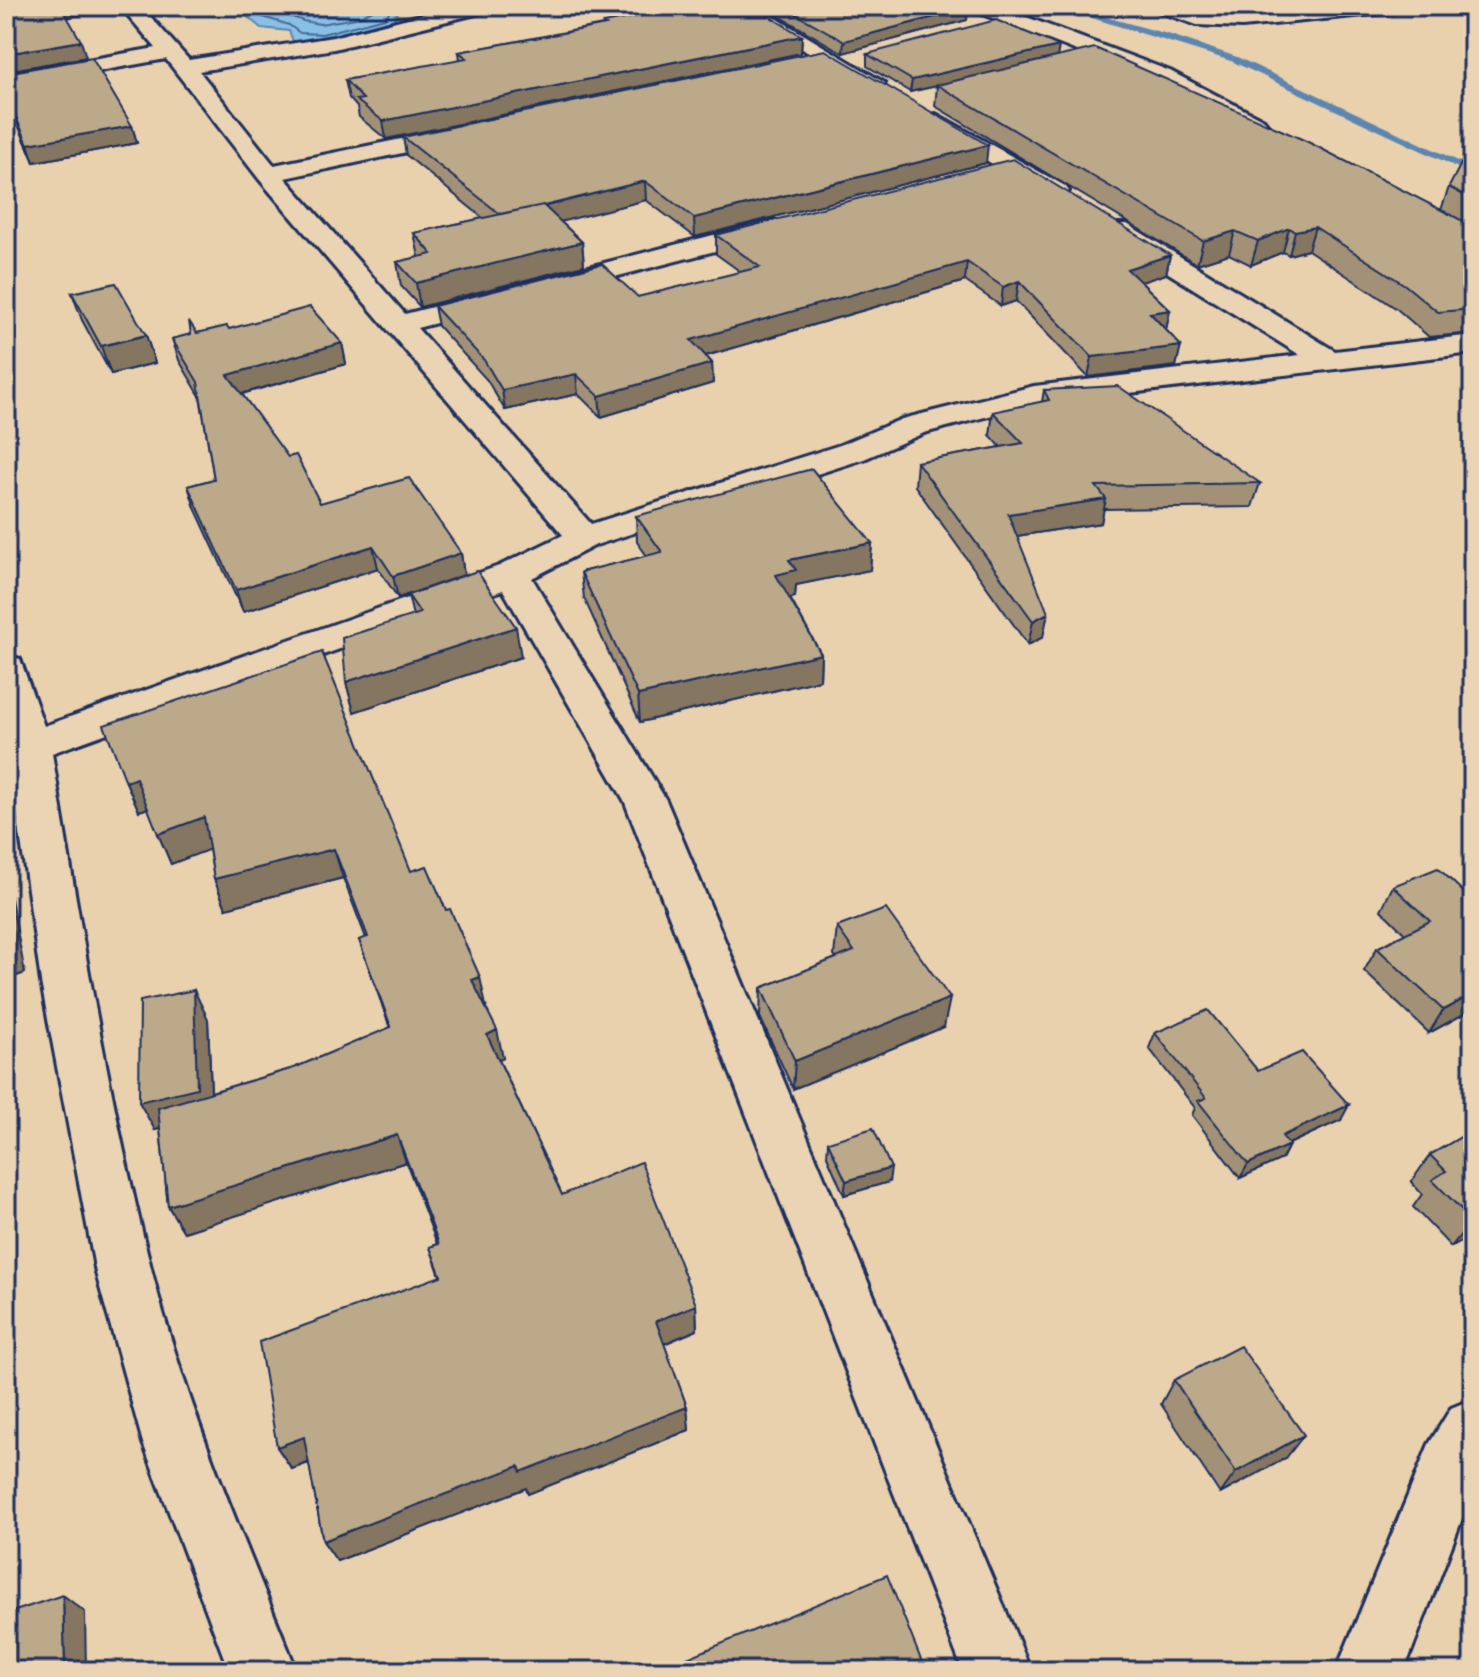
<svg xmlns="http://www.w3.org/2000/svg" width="1479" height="1677" font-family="'Patrick Hand',sans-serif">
<rect width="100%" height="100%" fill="#e9d1ae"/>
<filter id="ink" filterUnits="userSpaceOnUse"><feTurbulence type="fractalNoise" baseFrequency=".0125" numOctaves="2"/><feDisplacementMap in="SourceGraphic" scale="16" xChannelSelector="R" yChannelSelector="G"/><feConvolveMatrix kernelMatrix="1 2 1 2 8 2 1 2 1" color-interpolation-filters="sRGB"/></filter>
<g filter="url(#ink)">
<!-- water -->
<path fill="#88c0e6" stroke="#5c86b0" stroke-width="2" d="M248 6H401V7L391 24 321 42 293 41 289 31 261 28 243 13Z"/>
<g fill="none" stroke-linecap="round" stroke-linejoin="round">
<!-- shore -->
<path stroke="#476994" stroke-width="2" d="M254 6 260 16 289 25 300 33 322 34 385 18 393 6
M264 6 303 21 320 24 356 18 381 6"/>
<!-- stream -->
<path fill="#5c86b0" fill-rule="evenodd" d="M1053 6H1066L1171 35 1237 57 1473 168V175L1231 61Z"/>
<defs>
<path id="minor" d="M120 6H141L189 60 333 37 456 6H495L492 10 334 49 199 71 274 165 465 126 473 128 477 133 473 138 285 178 405 314 772 220 781 222 785 228 781 234 417 328 591 524 840 445 902 419 1034 386 1300 355 1109 236 1105 230 1109 224H1127L1335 351 1473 335V353L1035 404 924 433 864 459 596 545 532 578 666 800 1031 1671H963L624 800 503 590 52 753C80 927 109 1101 152 1272 187 1409 244 1540 297 1671H229L143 1443 96 1273 41 982 6 735V655L20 659 44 726 499 566 563 535 259 179 166 59 6 88V74L156 48Z
M732 6H756L885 83 882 88H866Z
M969 6H997L1170 71 1264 120 1268 125 1264 130H1248L1154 81 972 10Z
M1151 6H1180L1199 13 1242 15 1334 6H1405L1395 12 1242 27 1197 25 1154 10Z
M936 114 1065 186 1069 191 1065 196H1047L928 126 924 121 928 116Z
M1473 1399V1490L1404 1671H1336L1429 1444 1451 1408Z"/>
</defs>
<!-- minor casing -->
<use href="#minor" stroke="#1b2f5e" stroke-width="6"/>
<!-- minor -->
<use href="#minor" fill="#ebd4b4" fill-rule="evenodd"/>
</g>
<!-- wall -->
<path fill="#a29177" stroke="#1b2f5e" stroke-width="2" d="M764 6H963L968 8 967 20 843 53 764 7Z
M1188 6H1282L1233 12 1200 10Z
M603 23 802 36 801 53 386 139 359 117 357 107 349 98 345 80 460 60 459 52 603 25Z
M867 54 1057 57 1441 210 1449 187 1473 153V333L1429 337 1397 309 1308 250 1289 255 1283 252 1251 265 1229 254 1197 264 935 106 937 86 910 92 867 66Z
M6 73 132 126 137 143 34 162 9 104 6 105Z
M403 137 986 163 695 237 646 200 560 221 582 242 584 265 420 307 401 286 397 262 419 257 414 233 483 218 406 155Z
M716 235 1170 255 1166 274 1141 282 1170 310 1166 330 1181 346 1176 366 1088 377 1016 301 1001 306 965 281 706 356 712 363 713 383 601 417 578 394 505 410 487 380 438 326 434 306 638 297 741 272 716 254Z
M72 293 146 335 155 363 111 374 82 320Z
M229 329 342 343 346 364 242 394 320 503 461 553 464 575 398 598 378 568 243 612 195 508 188 486 214 479 200 396 179 360 172 339 197 333Z
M1044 390 1260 483 1252 507 1103 509 1101 523 1017 536 1043 637 1028 645 915 486 917 462 1001 447 990 435 993 412 1042 402Z
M636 516 872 543 870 570 796 585 795 597 790 598 821 654 820 680 640 722 584 598 581 572 647 556 637 542Z
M408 595 521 657 354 712 346 682 413 616Z
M126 782 411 871 486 1006H485L503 1058 499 1060 562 1195 696 1305 697 1330 664 1344 687 1407 689 1430 528 1494 526 1488 337 1561 323 1541 309 1463 292 1469 277 1447 440 1276 430 1247 437 1244 406 1162 184 1232 168 1206 160 1129 155 1130 208 1019 211 1092 294 1068 390 1028 359 940 366 938 343 878 226 908 214 879 209 849 171 864 148 808 139 811Z
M1393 886 1473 901V1009L1429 1033 1364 971 1377 948 1405 934 1381 910Z
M837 927 944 1027 793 1089 760 1017 761 988 836 958 834 956Z
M1155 1033 1258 1071 1341 1120 1289 1144V1145L1282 1159 1240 1178 1192 1115 1195 1108 1149 1048Z
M1473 1130V1248L1464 1239 1451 1247 1413 1207 1422 1194 1411 1182 1430 1155Z
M828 1142 889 1182 844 1195 827 1156Z
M1174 1380 1286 1458 1220 1494 1161 1404Z"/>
<!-- shaded-wall -->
<path fill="#847661" stroke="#1b2f5e" stroke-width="2" d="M60 6H86L88 14 64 18Z
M1234 6H1282L1233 12Z
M968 8 967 20 843 53 844 41Z
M802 36 801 53 386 139 383 121Z
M81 41 86 57 6 71V54Z
M1059 46 1057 58 910 92 912 80Z
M132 126 137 143 34 162 28 144Z
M988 145 986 163 695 237 694 218Z
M645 181 646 200 505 236 503 217Z
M1315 227 1308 250 1289 255 1295 231Z
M1289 228 1283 252 1251 265 1258 241Z
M1235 231 1229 254 1197 264 1203 241Z
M582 242 584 265 420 307 416 283Z
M1170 255 1166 274 1123 288 1127 269Z
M967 262 965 281 691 360V340Z
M1019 281 1016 301 1001 306 1003 287Z
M1170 310 1166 330 1150 313Z
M146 335 155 363 111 374 101 346Z
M342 343 346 364 234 396 228 375Z
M1181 346 1176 366 1088 377 1092 357Z
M712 363 713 383 601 417 599 396Z
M576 374 578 394 505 410 502 390Z
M1106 499 1101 523 1004 538 1008 514Z
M872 543 870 570 796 585 795 597 776 602V575L789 560Z
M373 546 378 568 243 612 236 590Z
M461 553 464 575 398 598 393 576Z
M1048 613 1043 637 1028 645 1033 621Z
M516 627 521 657 354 712 346 682Z
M821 654 820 680 640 722 638 695Z
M136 778 149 808 139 811 126 782Z
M204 817 216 847 171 864 158 834Z
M334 849 343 878 226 908 214 879Z
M6 882 9 888 25 973 6 980Z
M480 977 486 1006 478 1009 472 980Z
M194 990 208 1019 212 1117 155 1130 139 1102Z
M1473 994V1009L1429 1033 1443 1010Z
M950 998 944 1027 793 1089 795 1061Z
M497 1030 503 1058 493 1063 487 1035Z
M1349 1105 1341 1120 1275 1150 1282 1136Z
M397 1135 406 1162 184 1232 168 1206Z
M1289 1145 1282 1159 1240 1178 1248 1164Z
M891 1168 889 1182 844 1195 846 1181Z
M1473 1219V1228L1464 1239 1451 1247Z
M696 1305 697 1330 658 1346 656 1321Z
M687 1407 689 1430 528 1494 526 1488 337 1561 323 1541 519 1466Z
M1304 1435 1286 1458 1220 1494 1236 1472Z
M304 1437 318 1459 292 1469 277 1447Z
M63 1595 85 1612 86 1671H65Z"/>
<!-- building -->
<path fill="#bca98a" stroke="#1b2f5e" stroke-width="2" d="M6 6H61L81 41 6 54Z
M689 6H752L802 36 383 121 356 100 363 99 345 80 467 58 459 52 606 25 603 23Z
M782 6H963L968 8 844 41Z
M996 20 1059 46 912 80 867 54Z
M1095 48 1306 141 1473 226V309L1438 312 1405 285 1315 227 1295 231 1289 228 1258 241 1235 231 1203 241 937 85Z
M825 50 988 145 694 218 645 181 544 206 543 205 500 214 403 137Z
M92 58 132 126 28 144 6 95V73Z
M1473 153V200L1449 187 1466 154Z
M1013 159 1170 255 1127 269 1170 310 1150 313 1181 346 1092 357 1019 281 1003 287 967 262 691 340 712 363 599 396 576 374 502 390 484 360 434 306 602 264 638 297 760 267 716 235Z
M543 205 582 242 416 283 397 262 432 254 414 233Z
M116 283 146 335 101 346 72 293Z
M310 307 342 343 228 375 288 457 296 455 320 503 409 478 461 553 393 576 373 546 236 590 188 486 214 479 198 382 172 339 191 334 189 321 197 333 227 326 229 329Z
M1118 386 1260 483 1096 486 1106 499 1008 514 1048 613 1033 621 917 462 1023 443 993 412 1049 400 1044 390Z
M812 469 872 543 789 560 796 570 776 575 821 654 638 695 581 572 662 552 636 516Z
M477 571 516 627 346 682 342 638 420 613 408 595Z
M322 652 411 871 427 866 446 910 450 909 480 977 472 980 497 1030 487 1035 562 1195 641 1162 696 1305 656 1321 687 1407 521 1472 519 1466 323 1541 304 1437 277 1447 259 1342 441 1276 430 1247 439 1244 397 1135 168 1206 158 1108 294 1068 391 1027 359 940 368 937 334 849 214 879 204 817 158 834 136 778 126 782 104 725Z
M1438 868 1473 901V994L1443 1010 1377 948 1430 921 1393 886Z
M886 909 950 998 795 1061 761 988 854 951 837 927Z
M194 990 197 1088 139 1102 140 1001Z
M1208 1010 1258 1071 1302 1052 1349 1105 1282 1136 1289 1145 1248 1164 1198 1101 1206 1098 1155 1033Z
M873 1128 891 1168 846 1181 828 1142Z
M1473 1130V1219L1472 1220 1432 1180 1446 1171 1430 1155Z
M1240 1346 1304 1435 1236 1472 1174 1380Z
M887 1575 925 1670 923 1671H677L675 1663Z
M63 1595 65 1671H6V1614Z"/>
</g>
<!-- margin -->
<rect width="1479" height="1677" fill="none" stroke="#ebd4b4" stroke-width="32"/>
<rect x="16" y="16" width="1447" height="1645" fill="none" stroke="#1b2f5e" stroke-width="3" filter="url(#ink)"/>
</svg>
